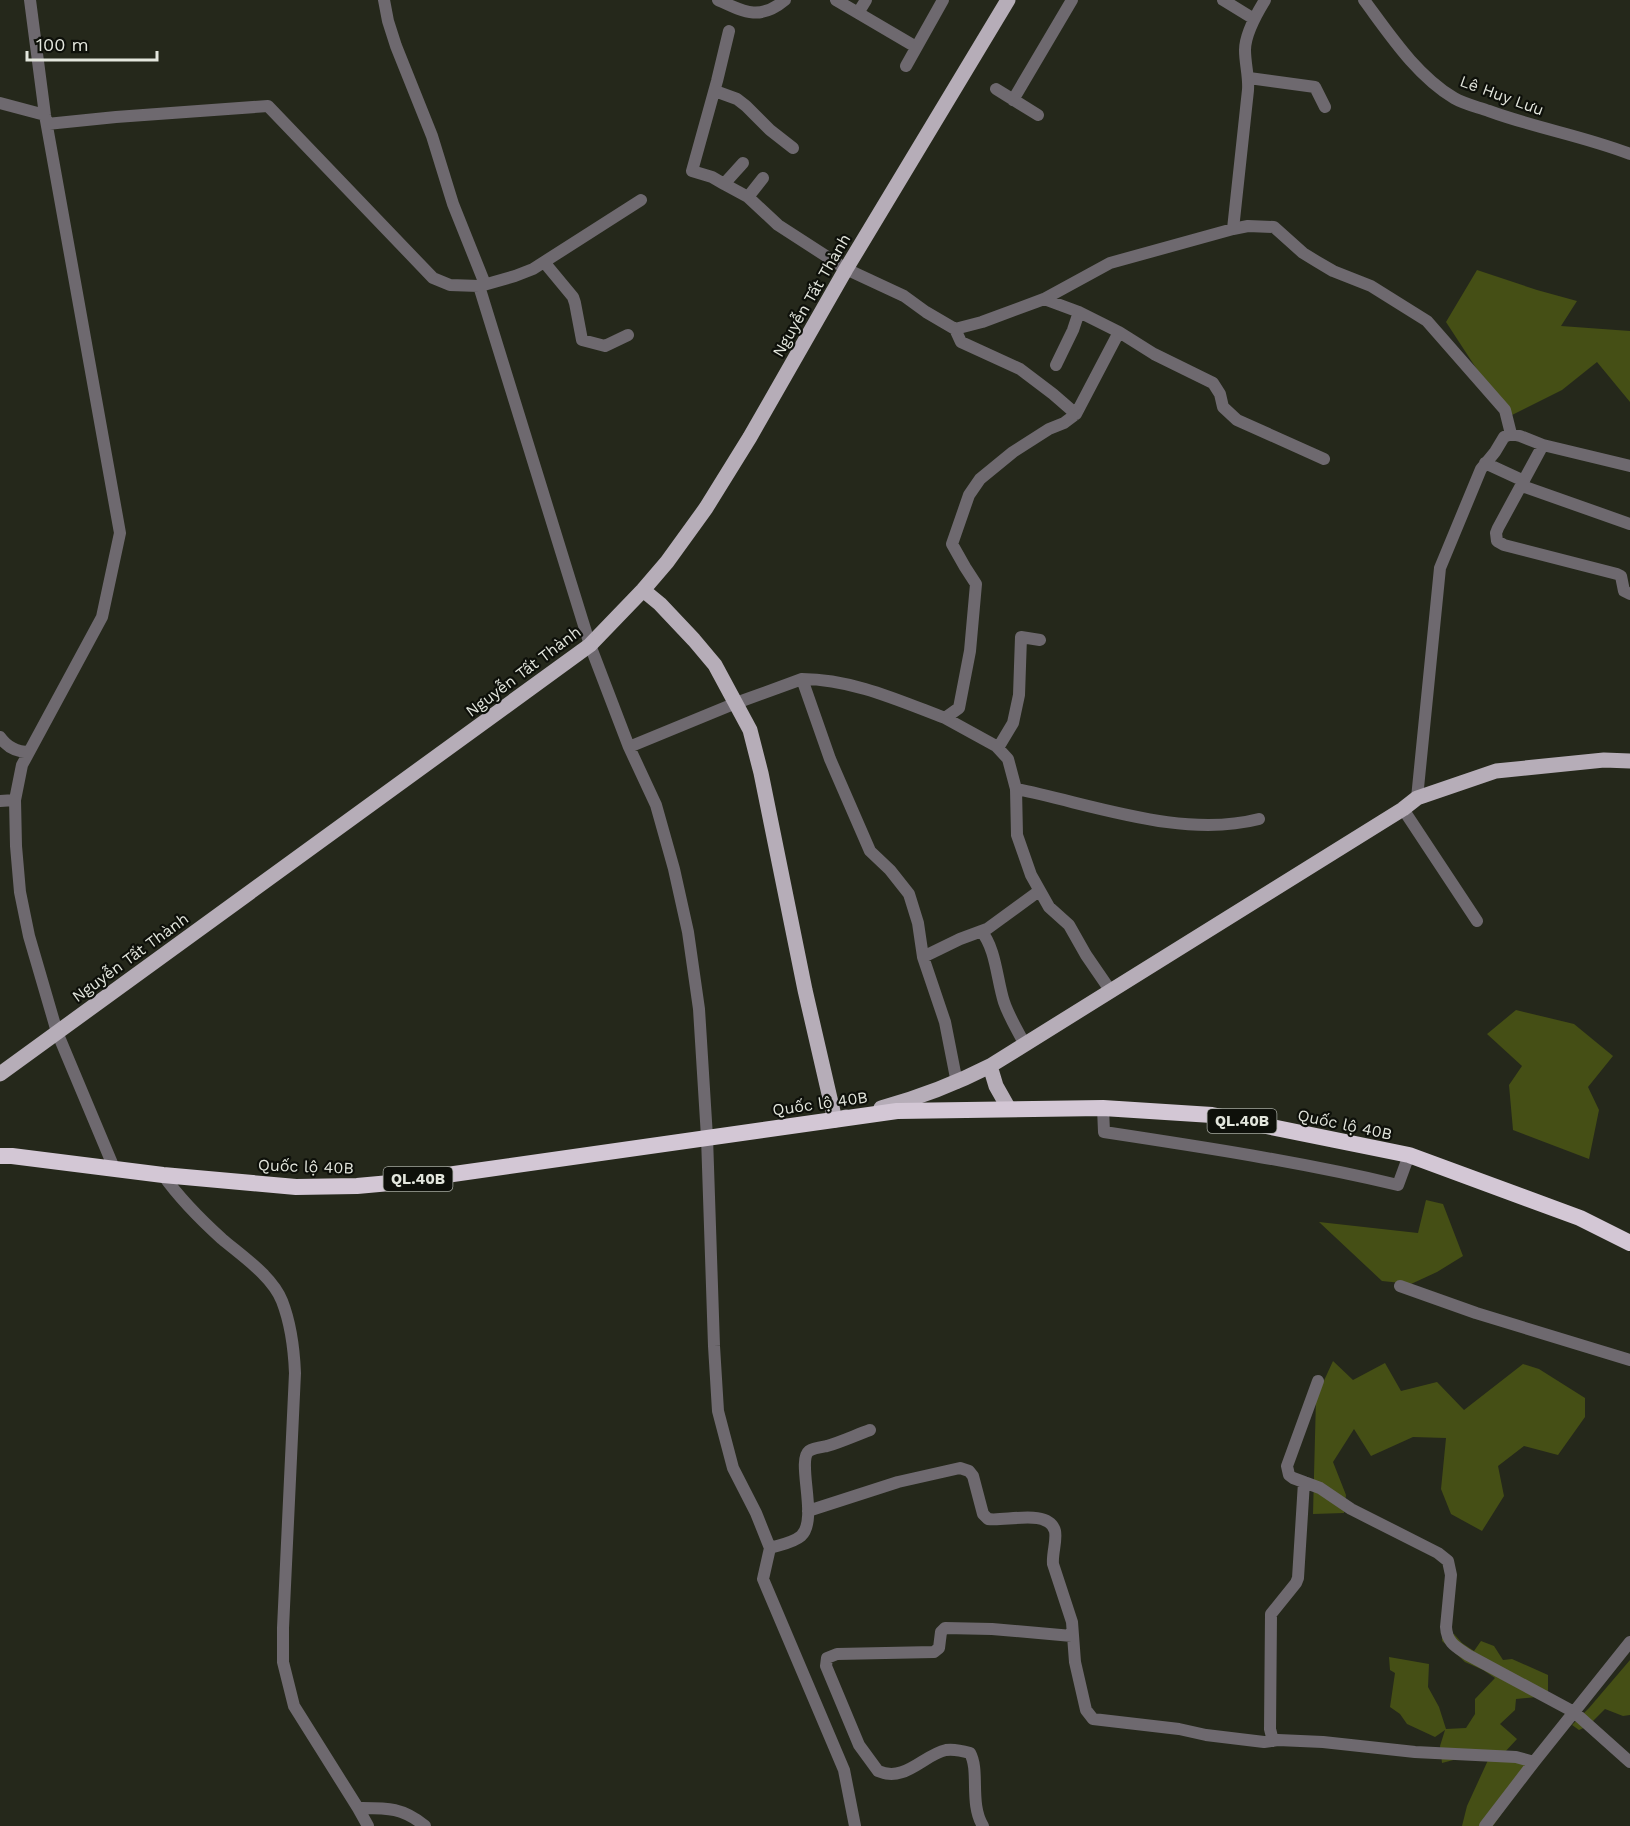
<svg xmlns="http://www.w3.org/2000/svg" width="1630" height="1826" font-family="'Work Sans',sans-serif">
<rect width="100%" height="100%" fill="#25281b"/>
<!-- green -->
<path fill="#454f15" d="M1477 270 1537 290 1577 301 1561 326 1630 331V402L1597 362 1562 390 1508 417 1446 322Z
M1516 1010 1574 1024 1613 1056 1588 1087 1599 1110 1589 1159 1513 1130 1509 1085 1522 1066 1487 1034Z
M1426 1200 1443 1204 1463 1256 1437 1272 1411 1284 1382 1281 1319 1222 1418 1233Z
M1333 1361 1353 1380 1385 1363 1401 1391 1437 1382 1464 1410 1523 1364 1539 1369 1585 1398V1417L1558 1455 1524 1446 1498 1466 1504 1496 1482 1531 1451 1514 1441 1489 1446 1438 1413 1437 1371 1456 1354 1429 1333 1462 1346 1495 1344 1513 1313 1514 1316 1398Z
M1442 1634H1454L1462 1643 1474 1651 1481 1641 1494 1646 1503 1660 1512 1659 1548 1675V1696L1516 1699 1515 1710 1500 1724 1517 1739 1504 1753 1457 1759 1442 1763 1440 1746 1445 1730 1435 1737 1407 1724 1400 1714 1390 1707 1395 1673 1390 1670 1389 1657 1429 1664 1428 1687 1439 1707 1446 1729 1466 1728 1475 1714V1699L1495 1678 1483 1670 1465 1662 1442 1641Z
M1630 1660V1715L1623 1716 1605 1709 1588 1726 1579 1730 1572 1725 1589 1708Z
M1489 1758 1538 1762 1493 1826H1462L1467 1806Z"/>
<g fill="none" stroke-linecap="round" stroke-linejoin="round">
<!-- minor -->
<path stroke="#6e696f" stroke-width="12" d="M30 0 45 115 120 533 102 617 22 765 15 800 16 846 20 892 29 936 57 1032 114 1168
M384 0 388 21 396 46 432 136 453 204 485 284
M718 0C744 12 760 21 785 0
M836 0 916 47
M1223 0 1254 19
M1364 0C1390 35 1416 75 1454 98 1464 104 1478 107 1489 111 1535 128 1584 136 1630 154
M858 13 866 0
M729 31 717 81 692 171 712 177 724 184 743 163
M906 66 943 0
M1249 78 1315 87 1325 107
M996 89 1038 115
M715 91 737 99 746 106 770 130 793 148
M1013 100 1072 0
M0 103 45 115
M47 124 116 117 268 106 433 278 450 285 479 286 590 645 629 747 736 703 802 679
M724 184 748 197 763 178
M748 197 778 225 846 269 904 296 926 312 955 329 982 322 1044 299 1110 263 1233 229 1248 90C1249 76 1245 64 1245 50 1245 35 1257 13 1265 0
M1233 229 1248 226 1274 227 1303 253 1316 261 1333 271 1371 286 1427 321 1505 410 1511 434
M544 262 573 297 575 303 582 340 605 346 628 335
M480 286 515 276 533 269 641 200
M1044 299 1079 312 1119 332 1154 354 1213 383 1220 394 1223 407 1237 420 1324 459
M955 329 961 342 1020 369 1053 394 1076 414
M1056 365 1073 330 1079 312
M1543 445 1498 528 1496 533 1497 541 1504 545 1617 574 1621 576 1624 591 1630 594
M1485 463 1524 481
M1522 486 1630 524
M945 718 996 746 1008 759 1016 789 1017 835 1031 875 1049 907 1069 925 1086 955 1110 990
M0 737C7 747 17 752 29 752
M629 747 656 805 674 869 688 932 699 1009 707 1137 714 1346 718 1411 733 1468 756 1513 770 1548 763 1579 844 1770 855 1826
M998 748 1013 723 1019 695 1021 637 1040 640
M1016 789C1092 804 1182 839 1259 819
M1417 798 1440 568 1481 469 1495 452 1504 437 1511 434 1520 436 1543 445 1630 466
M0 801 15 800
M1403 809 1477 921
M981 931C996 948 997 981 1004 1002 1009 1017 1018 1031 1025 1045
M923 957 960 939 987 929 1039 891
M957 1083 945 1022 923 957 918 923 909 894 890 870 870 851 830 759 802 679C852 679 900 701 945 718L959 708 970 651 976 584 965 567 952 544 969 495 980 479 1013 452 1049 429 1064 423 1076 414 1119 332
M1103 1108 1104 1132C1203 1147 1301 1162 1398 1185L1409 1155
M163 1175C180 1199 200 1219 222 1239 242 1256 272 1276 282 1301 291 1324 294 1349 295 1373L283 1628V1662L294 1706 358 1808 368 1826
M1400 1286 1476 1313 1630 1360
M1318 1381 1287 1466 1289 1475 1293 1478 1320 1488 1351 1509 1438 1553 1448 1561 1451 1575 1446 1627C1447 1643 1456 1647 1468 1655L1574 1712 1630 1762
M808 1511 898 1482 960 1468 969 1471 973 1476 983 1514 988 1519C1004 1522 1049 1508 1055 1531 1057 1541 1052 1553 1053 1564L1072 1622 1075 1662 1086 1710 1093 1719 1179 1729 1206 1735 1264 1742 1278 1740 1323 1742 1415 1752 1516 1757 1534 1762
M770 1548C779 1545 793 1543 801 1536 819 1520 796 1461 809 1451 813 1448 821 1447 827 1446 841 1442 856 1435 870 1430
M1273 1741 1270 1729 1271 1614 1296 1583 1298 1578 1304 1482
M358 1808C386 1808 402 1807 425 1826
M983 1826C969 1803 980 1771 970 1753 963 1751 953 1749 946 1750 923 1755 905 1783 878 1771L859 1745 826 1666 827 1658 837 1654 934 1652 939 1648 941 1632 945 1628 992 1629 1072 1636
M1485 1826 1534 1762 1630 1642"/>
<!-- major -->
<path stroke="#b6adb8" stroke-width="15" d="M643 590 660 604 694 640 715 665 750 730 761 773 805 990 835 1120 846 1117
M990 1066 996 1086 1009 1109
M0 1074 590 645 643 590 667 562 706 508 750 437 846 269 1008 0
M881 1108C921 1097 953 1085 990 1066L1403 809 1417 798 1496 771 1604 760 1630 761"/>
<!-- highway -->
<path stroke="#d3c7d5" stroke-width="16" d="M0 1156H12L163 1175 296 1187 357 1186 390 1183 897 1111 1103 1108 1212 1115 1409 1155 1580 1218 1630 1243"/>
</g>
<g text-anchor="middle" stroke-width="4.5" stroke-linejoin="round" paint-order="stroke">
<!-- shield labels -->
<g fill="#0e100a" stroke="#a3a69e" stroke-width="1.5">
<rect x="1207.5" y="1109" width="69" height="24" rx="4.5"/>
<rect x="383.5" y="1167" width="69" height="24" rx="4.5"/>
</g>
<g font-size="15" font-weight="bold" fill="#e3e6dd">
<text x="1242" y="1126">QL.40B</text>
<text x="418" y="1184">QL.40B</text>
</g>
<!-- street labels -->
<g font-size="16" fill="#e3e6dd" stroke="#0e100a">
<text transform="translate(1502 95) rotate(20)" y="6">Lê Huy Lưu</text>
<text transform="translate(811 295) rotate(-60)" y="6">Nguyễn Tất Thành</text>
<text transform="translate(523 671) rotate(-37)" y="6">Nguyễn Tất Thành</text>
<text transform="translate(130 957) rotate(-36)" y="6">Nguyễn Tất Thành</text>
<text transform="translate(820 1103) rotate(-8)" y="6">Quốc lộ 40B</text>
<text transform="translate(1345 1124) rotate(12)" y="6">Quốc lộ 40B</text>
<text transform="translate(306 1166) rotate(2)" y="6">Quốc lộ 40B</text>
</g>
</g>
<!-- scale -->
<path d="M27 51v9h130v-9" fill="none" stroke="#e3e6dd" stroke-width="3"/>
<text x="36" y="51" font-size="18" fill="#e3e6dd" stroke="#0e100a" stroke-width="4.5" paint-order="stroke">100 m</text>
</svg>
